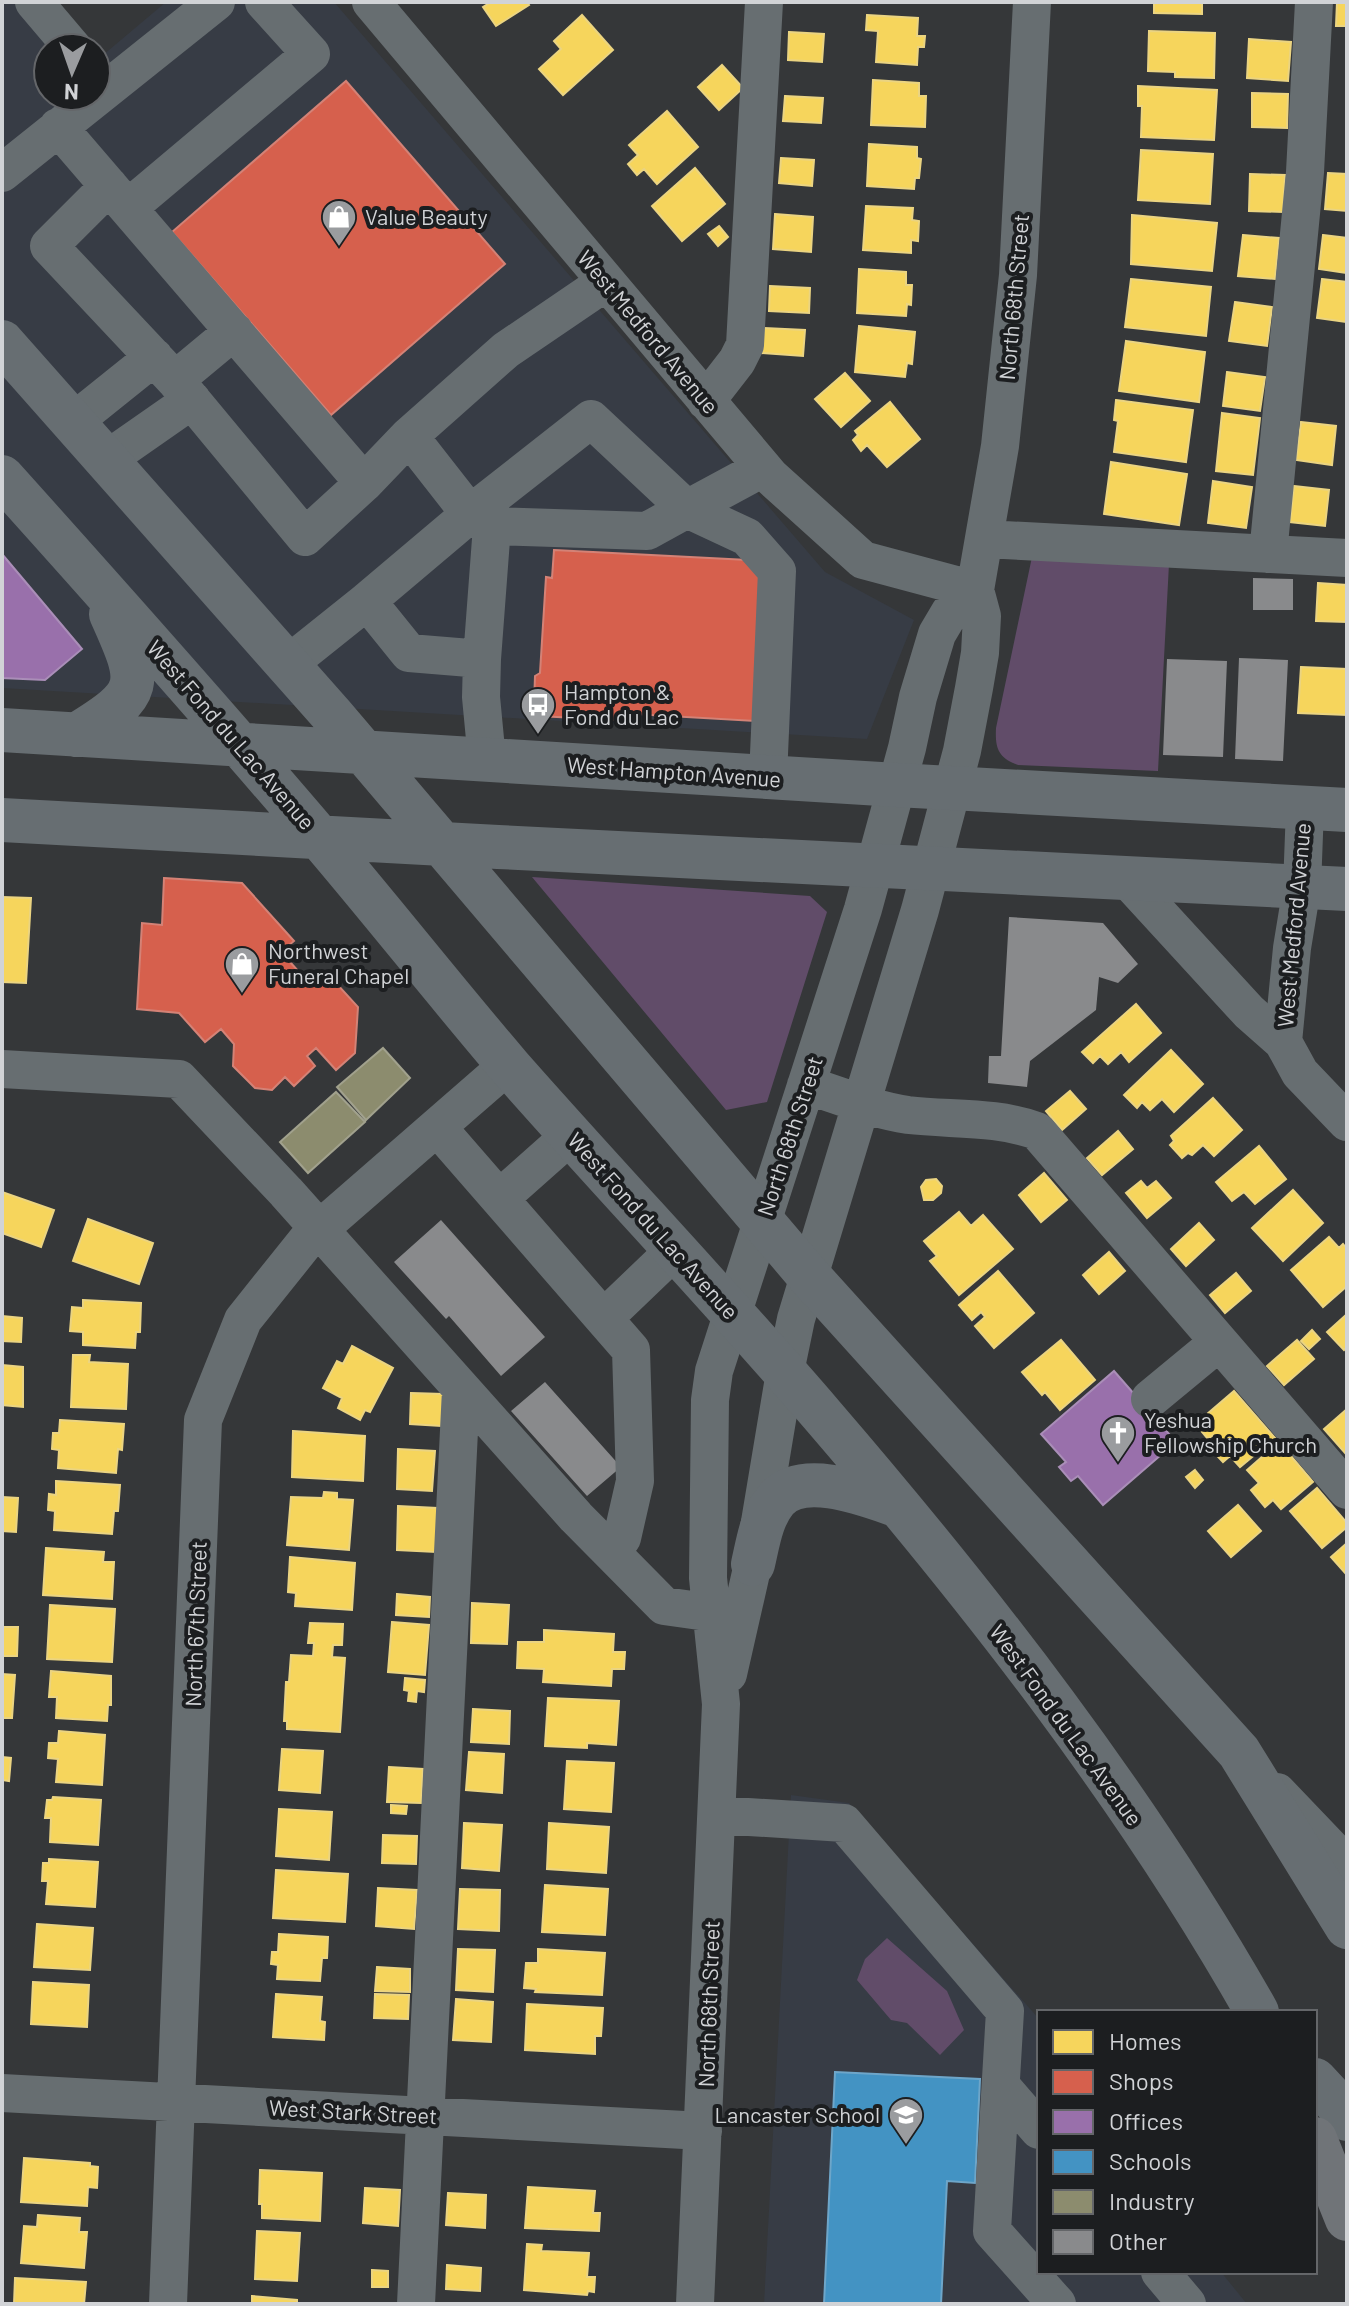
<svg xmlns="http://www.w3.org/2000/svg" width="1349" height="2306" font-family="Barlow,sans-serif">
<rect width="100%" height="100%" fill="#353739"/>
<!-- built -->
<path fill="#373c45" d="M2 2H31L70 48H48V96H96V61L166 2H334L825 572 914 620 867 739 2 688Z
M791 1795 849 1803 1039 2019V2272H1221L1247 2304H764Z"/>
<!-- green -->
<path fill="#614c69" d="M1032 557 1169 564 1158 771 1018 765C998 758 995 748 996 728Z
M532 877 810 896 827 912 767 1102 726 1110Z
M887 1938 947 1991 964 2030 940 2055 907 2023 891 2020 857 1980 865 1959Z"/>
<!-- homes -->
<path fill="#f6d55c" stroke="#ebd481" stroke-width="2" d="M491 2H527L529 5 496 26 483 7Z
M1154 2H1202V14L1154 13Z
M1337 2H1347V26H1336Z
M582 15 613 50 563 95 539 69 561 49 554 41Z
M867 15 918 18 917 36H925L924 47H918L917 65 876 62 878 31 866 30Z
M1149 31 1215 33 1214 78 1175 77V72L1148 71Z
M789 32 824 34 822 62 788 60Z
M1249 39 1291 42 1288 81 1247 78Z
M722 65 743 88 719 110 698 87Z
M873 80 919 83V96H926L925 127 871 125Z
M1138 86 1217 90 1214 140 1141 137 1142 106H1138Z
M1252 93 1288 94 1287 128 1252 127Z
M785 96 823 98 821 123 783 121Z
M667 111 698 147 657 184 644 169 637 175 628 164 638 155 629 145Z
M869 144 917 147V158L921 159 919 178H915L914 189 867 186Z
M1141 150 1213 154 1210 204 1138 200Z
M781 158 814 160 812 186 779 183Z
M695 168 725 204 682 241 652 206Z
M1328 173 1347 174V211L1325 209Z
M1250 174 1285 175 1283 212 1249 211Z
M866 206 913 208 912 220 919 221 918 241 911 240V253L863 250Z
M775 214 813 217 811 252 773 249Z
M1132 215 1217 223 1212 271 1131 264Z
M719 226 728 237 718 246 708 234Z
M1243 235 1279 238 1275 279 1238 276Z
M1323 235 1347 238V273L1319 269Z
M859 269 906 272V285H912L911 305 907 304 906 316 857 313Z
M1131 279 1211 287 1206 336 1125 327Z
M1322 279 1347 282V322L1317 318Z
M770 286 810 288 809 313 769 311Z
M1235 302 1272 307 1267 346 1229 341Z
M859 326 915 332 912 364 907 363 905 377 855 372Z
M764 328 805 330 803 356 762 353Z
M1126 341 1205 352 1199 402 1119 391Z
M1227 372 1265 377 1260 411 1223 406Z
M845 373 870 401 841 427 815 399Z
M1116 400 1193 410 1186 462 1114 452 1118 421 1114 420Z
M890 402 920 439 887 467 867 445 861 451 853 440 858 435 855 431Z
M1222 413 1260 418 1253 475 1216 471Z
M1301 422 1336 426 1332 465 1296 460Z
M1111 462 1187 474 1179 525 1104 514Z
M1213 481 1252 487 1246 528 1208 523Z
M1294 486 1329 490 1325 526 1290 522Z
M1318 583 1347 585V622L1316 621Z
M1301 667 1347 669V715L1298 713Z
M2 897 31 898 26 983 2 982Z
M1136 1004 1161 1033 1129 1062 1121 1052 1108 1064 1100 1056 1093 1063 1082 1052Z
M1171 1050 1203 1084 1174 1112 1162 1099 1150 1110 1142 1102 1137 1108 1124 1095Z
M1070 1091 1086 1109 1062 1130 1046 1111Z
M1213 1098 1242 1130 1214 1156 1203 1145 1192 1155 1188 1153 1182 1158 1170 1145 1174 1141 1171 1136Z
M1118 1131 1133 1149 1102 1175 1087 1158Z
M1259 1146 1286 1179 1255 1204 1244 1192 1232 1201 1216 1182Z
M1044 1173 1067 1200 1041 1222 1019 1195Z
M936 1179 942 1186 941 1193 933 1200H924L921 1187 926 1180Z
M1141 1181 1147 1188 1156 1181 1171 1198 1147 1218 1126 1193Z
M1293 1190 1323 1223 1283 1261 1252 1228Z
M2 1192 54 1210 41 1247 2 1233Z
M959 1212 971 1226 983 1215 1013 1249 959 1295 930 1261 937 1256 924 1241Z
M88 1219 153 1243 139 1284 73 1261Z
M1199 1223 1214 1240 1186 1266 1171 1249Z
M1329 1237 1339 1248 1343 1244 1347 1249V1286L1323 1307 1291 1270Z
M1109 1252 1125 1271 1099 1294 1083 1275Z
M998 1271 1034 1313 994 1348 975 1326 985 1317 981 1312 972 1320 959 1305Z
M1236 1273 1251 1291 1225 1313 1210 1295Z
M83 1300 141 1303 140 1332H136L135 1348 83 1345V1332L70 1331 72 1307 83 1308Z
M1347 1314V1347L1344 1350 1327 1332Z
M2 1316 22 1318 21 1342 2 1341Z
M1312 1330 1320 1339 1309 1349 1301 1341Z
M1061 1340 1095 1380 1060 1410 1045 1392 1042 1395 1022 1372Z
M1297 1340 1314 1359 1284 1385 1267 1366Z
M352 1346 393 1368 370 1412 365 1410 360 1420 338 1408 342 1398 323 1388 337 1361 343 1364Z
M73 1355H90L89 1362 128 1364 126 1409 71 1407Z
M2 1365 23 1367V1407L2 1405Z
M1234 1391 1275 1438 1240 1467 1230 1456 1223 1462 1210 1448 1218 1441 1213 1435 1208 1439 1198 1427 1201 1424 1199 1421Z
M411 1393 443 1394 441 1426 410 1424Z
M1347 1409V1453L1346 1454 1324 1429Z
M60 1420 124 1424 122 1450 118 1449 116 1473 58 1468 59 1450 52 1449 53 1433H59Z
M293 1431 365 1436 363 1481 292 1477Z
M1279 1442 1313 1482 1281 1509 1273 1500 1265 1507 1251 1490 1259 1483 1247 1470Z
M398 1449 435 1451 432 1491 397 1489Z
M1195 1470 1203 1480 1195 1488 1186 1477Z
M56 1481 120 1485 118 1511H114L112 1534 54 1530 55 1511 48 1510 49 1494 56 1495Z
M1317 1488 1347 1523V1527L1322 1548 1290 1511Z
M324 1492 337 1493V1499L353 1500 349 1550 287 1545 291 1497 323 1498Z
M2 1497 18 1498 16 1532 2 1531Z
M1238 1505 1261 1531 1231 1557 1208 1531Z
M398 1506 437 1508 436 1552 397 1550Z
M1347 1543V1575L1331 1557Z
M46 1548 104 1552 103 1562H114L112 1599 43 1595Z
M290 1557 355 1563 352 1610 295 1606 296 1593 288 1592Z
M397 1594 430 1597 429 1617 396 1615Z
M472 1603 509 1605 507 1644 471 1643Z
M50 1605 115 1609 112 1662 47 1659Z
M392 1622 429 1625 425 1675 388 1672Z
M310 1623 343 1624 342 1645H333L332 1657 345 1658 340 1732 287 1729V1721H284L286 1682H289L291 1655 313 1656 314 1643H308Z
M2 1627H18L17 1656H2Z
M544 1630 614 1634 613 1652H625L624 1669H612L611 1686 543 1682 544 1669 517 1668 518 1642H544Z
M51 1671 111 1676V1705H108L107 1721 56 1718 57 1697H49Z
M2 1674 15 1675 12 1718H2Z
M405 1678 425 1680 424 1692 417 1691 416 1702 408 1701 409 1691 404 1690Z
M548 1698 619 1701 616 1745 587 1743V1748L545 1746Z
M473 1709 510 1711 509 1744 471 1742Z
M59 1731 105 1735 102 1785 56 1782 58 1759 48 1758 49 1743H58Z
M282 1749 323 1751 320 1793 279 1790Z
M469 1752 504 1754 502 1793 466 1790Z
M2 1757 11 1758 9 1781 2 1780Z
M567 1761 614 1763 611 1812 564 1809Z
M389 1767 423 1769 421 1803 387 1802Z
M53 1797 101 1800 98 1845 50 1842 51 1818H45L47 1800H52Z
M391 1805 407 1806 406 1814 391 1813Z
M279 1809 332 1812 329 1860 276 1856Z
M464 1823 502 1825 499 1871 462 1868Z
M549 1823 609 1827 606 1873 547 1869Z
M383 1835 417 1836 416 1864 382 1863Z
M49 1859 98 1862 95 1907 46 1904 48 1881H42L43 1863H49Z
M276 1870 348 1874 345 1922 273 1918Z
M545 1885 608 1889 605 1935 542 1932Z
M378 1888 417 1890 414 1929 376 1926Z
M460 1889 500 1890 499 1931 458 1929Z
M37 1924 93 1928 90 1970 34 1967Z
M279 1934 328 1937 327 1958H322L320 1981 277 1979 278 1965 271 1964 272 1952H278Z
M458 1949 495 1950 493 1992 456 1990Z
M538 1949 605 1953 602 1995 535 1992 536 1989 524 1988 526 1963H538Z
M377 1967 410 1969V1992L375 1991Z
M33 1982 89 1985 87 2027 31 2024Z
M276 1994 322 1997 320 2021 325 2022 324 2040 273 2037Z
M375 1994 409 1995 408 2019 374 2018Z
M456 1999 493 2002 491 2042 453 2040Z
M527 2004 603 2008 601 2036H595V2054L525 2050Z
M24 2158 90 2163V2166L98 2167 97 2188 88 2187 87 2206 21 2202Z
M260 2170 322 2173 320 2221 262 2218V2204H259Z
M528 2187 595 2191 593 2213H600L599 2231 525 2228Z
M365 2188 400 2190 398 2226 363 2223Z
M448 2193 486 2195 485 2228 446 2225Z
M38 2215 80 2218 79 2232H87L84 2268 21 2263 24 2226 37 2227Z
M257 2231 300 2233 297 2281 255 2279Z
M527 2244 542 2245 541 2251 589 2253 587 2277H595L594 2292 588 2291 587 2295 524 2290Z
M447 2265 481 2268 480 2291 446 2289Z
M372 2270 388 2271V2287H372Z
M15 2278 86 2282 84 2304H14Z
M252 2296 297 2300V2304H252Z"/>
<!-- shops -->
<path fill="#d6604d" stroke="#d48276" stroke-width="2" d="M346 81 505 264 331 415 172 232Z
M554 550 748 560 764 577 755 721 634 714V721L538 716V710L534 705 535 676 540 673 546 577 552 578Z
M164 878 242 883 294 941 281 952 308 982 336 983 358 1007 355 1053 336 1070 316 1048 307 1056 315 1066 294 1086 285 1077 272 1090 255 1088 233 1066 234 1044 221 1029 205 1042 179 1013 137 1009 142 923 162 925Z"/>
<!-- offices -->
<path fill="#9970ab" stroke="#aa8eb8" stroke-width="2" d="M2 554 82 649 45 680 2 678Z
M1114 1371 1176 1442 1103 1505 1078 1476 1071 1481 1059 1467 1066 1462 1041 1434Z"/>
<!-- schools -->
<path fill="#4393c3" stroke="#6ea6c9" stroke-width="2" d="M835 2072 980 2079 975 2183 947 2181 941 2304H824Z"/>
<!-- industry -->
<path fill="#8c8c6e" stroke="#a1a18d" stroke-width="2" d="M383 1048 410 1078 366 1120 337 1087Z
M336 1092 365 1122 308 1173 280 1142Z"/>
<!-- building -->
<path fill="#898a8c" d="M1253 578 1293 579V610H1253Z
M1239 658 1288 660 1283 761 1235 759Z
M1167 659 1227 661 1223 757 1163 755Z
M1009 917 1103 923 1138 964 1118 983 1099 977 1096 1010 1030 1061 1027 1087 988 1083 989 1056H1001Z
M441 1220 545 1337 501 1376 449 1316 446 1319 394 1262Z
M545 1382 621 1467 587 1496 511 1411Z"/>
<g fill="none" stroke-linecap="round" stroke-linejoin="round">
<!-- minor -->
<path stroke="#676e71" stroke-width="38" d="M34 2 73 48
M371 2 770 476 863 560 975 590
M58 127 364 483
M2 173 216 2
M109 186 49 246 175 380 305 537 364 483 409 436 470 514 492 526 647 531 687 509 747 537 777 571 768 777
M128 208 311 54 264 2
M175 380 234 331
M706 401 737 361 745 345 764 2
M73 422 154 357
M409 436 506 350 606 282
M106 460 192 400
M985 539 1347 558
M1268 554 1305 172 1314 2
M482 659 409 653 367 601 470 514 591 419 687 509 763 468
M287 665 367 601
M487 760 481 697 482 659 492 526
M1126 878 1249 1012 1283 1042 1300 1073 1347 1122
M1283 1042 1292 948 1302 887 1305 808
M2 1069 179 1079 286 1192 576 1517 664 1606 735 1616
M806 1085C839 1095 873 1110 908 1115 951 1120 996 1116 1037 1131L1347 1490
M437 1127 631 1350 635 1481 622 1538 611 1552
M500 1198 571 1135
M604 1318 675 1250
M1150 1399 1219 1342
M728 1674 753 1564 785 1372 796 1319 920 910 962 751 974 688 980 653 982 616 975 590 1000 446 1018 275 1032 2
M1277 1792 1347 1865
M717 1815 844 1823 1005 2011 992 2231 1057 2304
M1001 2086 1039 2130
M2 2093 703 2131
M1160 2272 1187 2304
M168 2304 203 1420 243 1320 307 1240 508 1065
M416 2304 461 1390
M695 2304 721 1704 708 1578 710 1400 714 1371 863 909 907 748 918 697 937 634 950 612 975 590"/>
<!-- major -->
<path stroke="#676e72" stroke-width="44" d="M2 342 333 716 808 1275 1239 1752 1347 1927
M2 477C109 596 215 715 319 837 383 912 445 991 510 1067 613 1184 721 1297 823 1416 983 1602 1136 1798 1257 2012
M2 730 897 785 1347 810
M76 735C145 693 143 685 111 614
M2 820 498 847 1347 889
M753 1564C758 1543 761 1518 776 1500 802 1469 867 1495 899 1506
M1315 2080 1340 2107 1347 2119"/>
<!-- highway -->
<path stroke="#707478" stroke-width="44" d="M1315 2139 1347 2219"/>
</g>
<!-- icons -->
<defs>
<symbol id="shop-pin" viewBox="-11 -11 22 30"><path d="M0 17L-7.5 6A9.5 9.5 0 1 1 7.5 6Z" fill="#9a9c9f" stroke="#1c1e20"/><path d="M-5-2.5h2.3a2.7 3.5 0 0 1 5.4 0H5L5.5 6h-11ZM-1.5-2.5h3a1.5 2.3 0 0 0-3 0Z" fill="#fff"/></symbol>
<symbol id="bus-pin" viewBox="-11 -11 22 30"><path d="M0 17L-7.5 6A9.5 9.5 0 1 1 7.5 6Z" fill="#9a9c9f" stroke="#1c1e20"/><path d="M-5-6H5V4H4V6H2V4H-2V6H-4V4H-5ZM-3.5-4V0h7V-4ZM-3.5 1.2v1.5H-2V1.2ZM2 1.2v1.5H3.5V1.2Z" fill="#fff"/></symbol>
<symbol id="church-pin" viewBox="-11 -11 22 30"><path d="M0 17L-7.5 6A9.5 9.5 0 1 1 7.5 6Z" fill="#9a9c9f" stroke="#1c1e20"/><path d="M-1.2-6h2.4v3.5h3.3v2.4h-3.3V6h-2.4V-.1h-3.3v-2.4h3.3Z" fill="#fff"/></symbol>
<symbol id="school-pin" viewBox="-11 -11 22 30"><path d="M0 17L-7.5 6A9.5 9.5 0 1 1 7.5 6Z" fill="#9a9c9f" stroke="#1c1e20"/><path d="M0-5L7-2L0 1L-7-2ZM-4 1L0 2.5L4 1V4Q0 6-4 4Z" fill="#fff"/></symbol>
</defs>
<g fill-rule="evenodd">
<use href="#shop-pin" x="319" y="197" width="40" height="54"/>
<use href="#bus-pin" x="518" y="685" width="40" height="54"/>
<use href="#shop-pin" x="222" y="944" width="40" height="54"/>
<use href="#church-pin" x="1098" y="1413" width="40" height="54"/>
<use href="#school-pin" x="886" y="2095" width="40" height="54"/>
</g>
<g text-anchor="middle" stroke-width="8" stroke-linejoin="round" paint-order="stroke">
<!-- poi labels -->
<g font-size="22" fill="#d1d3d6" stroke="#1c1e20" text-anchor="start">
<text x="365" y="225">Value Beauty</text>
<text x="564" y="700">Hampton &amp;<tspan x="564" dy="25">Fond du Lac</tspan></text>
<text x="268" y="959">Northwest<tspan x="268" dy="25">Funeral Chapel</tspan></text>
<text x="1144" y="1428">Yeshua<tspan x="1144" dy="25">Fellowship Church</tspan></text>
<text x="880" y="2123" text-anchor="end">Lancaster School</text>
</g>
<!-- street labels -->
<g font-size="22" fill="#d1d3d6" stroke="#1c1e20">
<text transform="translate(1014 297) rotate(-85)" y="8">North 68th Street</text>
<text transform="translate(648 332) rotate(50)" y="8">West Medford Avenue</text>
<text transform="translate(231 735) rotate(49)" y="8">West Fond du Lac Avenue</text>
<text transform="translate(674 772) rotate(4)" y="8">West Hampton Avenue</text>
<text transform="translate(1294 925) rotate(-85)" y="8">West Medford Avenue</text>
<text transform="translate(790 1136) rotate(-72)" y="8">North 68th Street</text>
<text transform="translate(653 1226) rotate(48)" y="8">West Fond du Lac Avenue</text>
<text transform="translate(196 1624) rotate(-88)" y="8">North 67th Street</text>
<text transform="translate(1066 1725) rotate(54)" y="8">West Fond du Lac Avenue</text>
<text transform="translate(709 2004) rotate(-88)" y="8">North 68th Street</text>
<text transform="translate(353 2112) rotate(3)" y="8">West Stark Street</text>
</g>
</g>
<!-- border -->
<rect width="1349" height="2306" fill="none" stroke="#d1d3d6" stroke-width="8"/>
<!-- legend -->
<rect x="1037" y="2010" width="280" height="264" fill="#1c1e20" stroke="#646669" stroke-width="2"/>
<rect x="1053" y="2030" width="40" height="24" fill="#f6d55c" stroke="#646669" stroke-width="2"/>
<text x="1109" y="2050" font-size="24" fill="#d1d3d6">Homes</text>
<rect x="1053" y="2070" width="40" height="24" fill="#d6604d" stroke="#646669" stroke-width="2"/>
<text x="1109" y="2090" font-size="24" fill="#d1d3d6">Shops</text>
<rect x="1053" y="2110" width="40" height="24" fill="#9970ab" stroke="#646669" stroke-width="2"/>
<text x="1109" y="2130" font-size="24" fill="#d1d3d6">Offices</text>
<rect x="1053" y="2150" width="40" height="24" fill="#4393c3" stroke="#646669" stroke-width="2"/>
<text x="1109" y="2170" font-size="24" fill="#d1d3d6">Schools</text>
<rect x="1053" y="2190" width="40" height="24" fill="#8c8c6e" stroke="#646669" stroke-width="2"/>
<text x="1109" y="2210" font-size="24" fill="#d1d3d6">Industry</text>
<rect x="1053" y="2230" width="40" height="24" fill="#898a8c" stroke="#646669" stroke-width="2"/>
<text x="1109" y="2250" font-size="24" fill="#d1d3d6">Other</text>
<!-- north arrow -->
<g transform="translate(72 72) rotate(182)"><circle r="38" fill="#1c1e20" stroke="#646669" stroke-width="2"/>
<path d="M0-6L14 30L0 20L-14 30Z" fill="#9a9c9f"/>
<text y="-12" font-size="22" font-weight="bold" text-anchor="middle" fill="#d1d3d6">N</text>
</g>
</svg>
